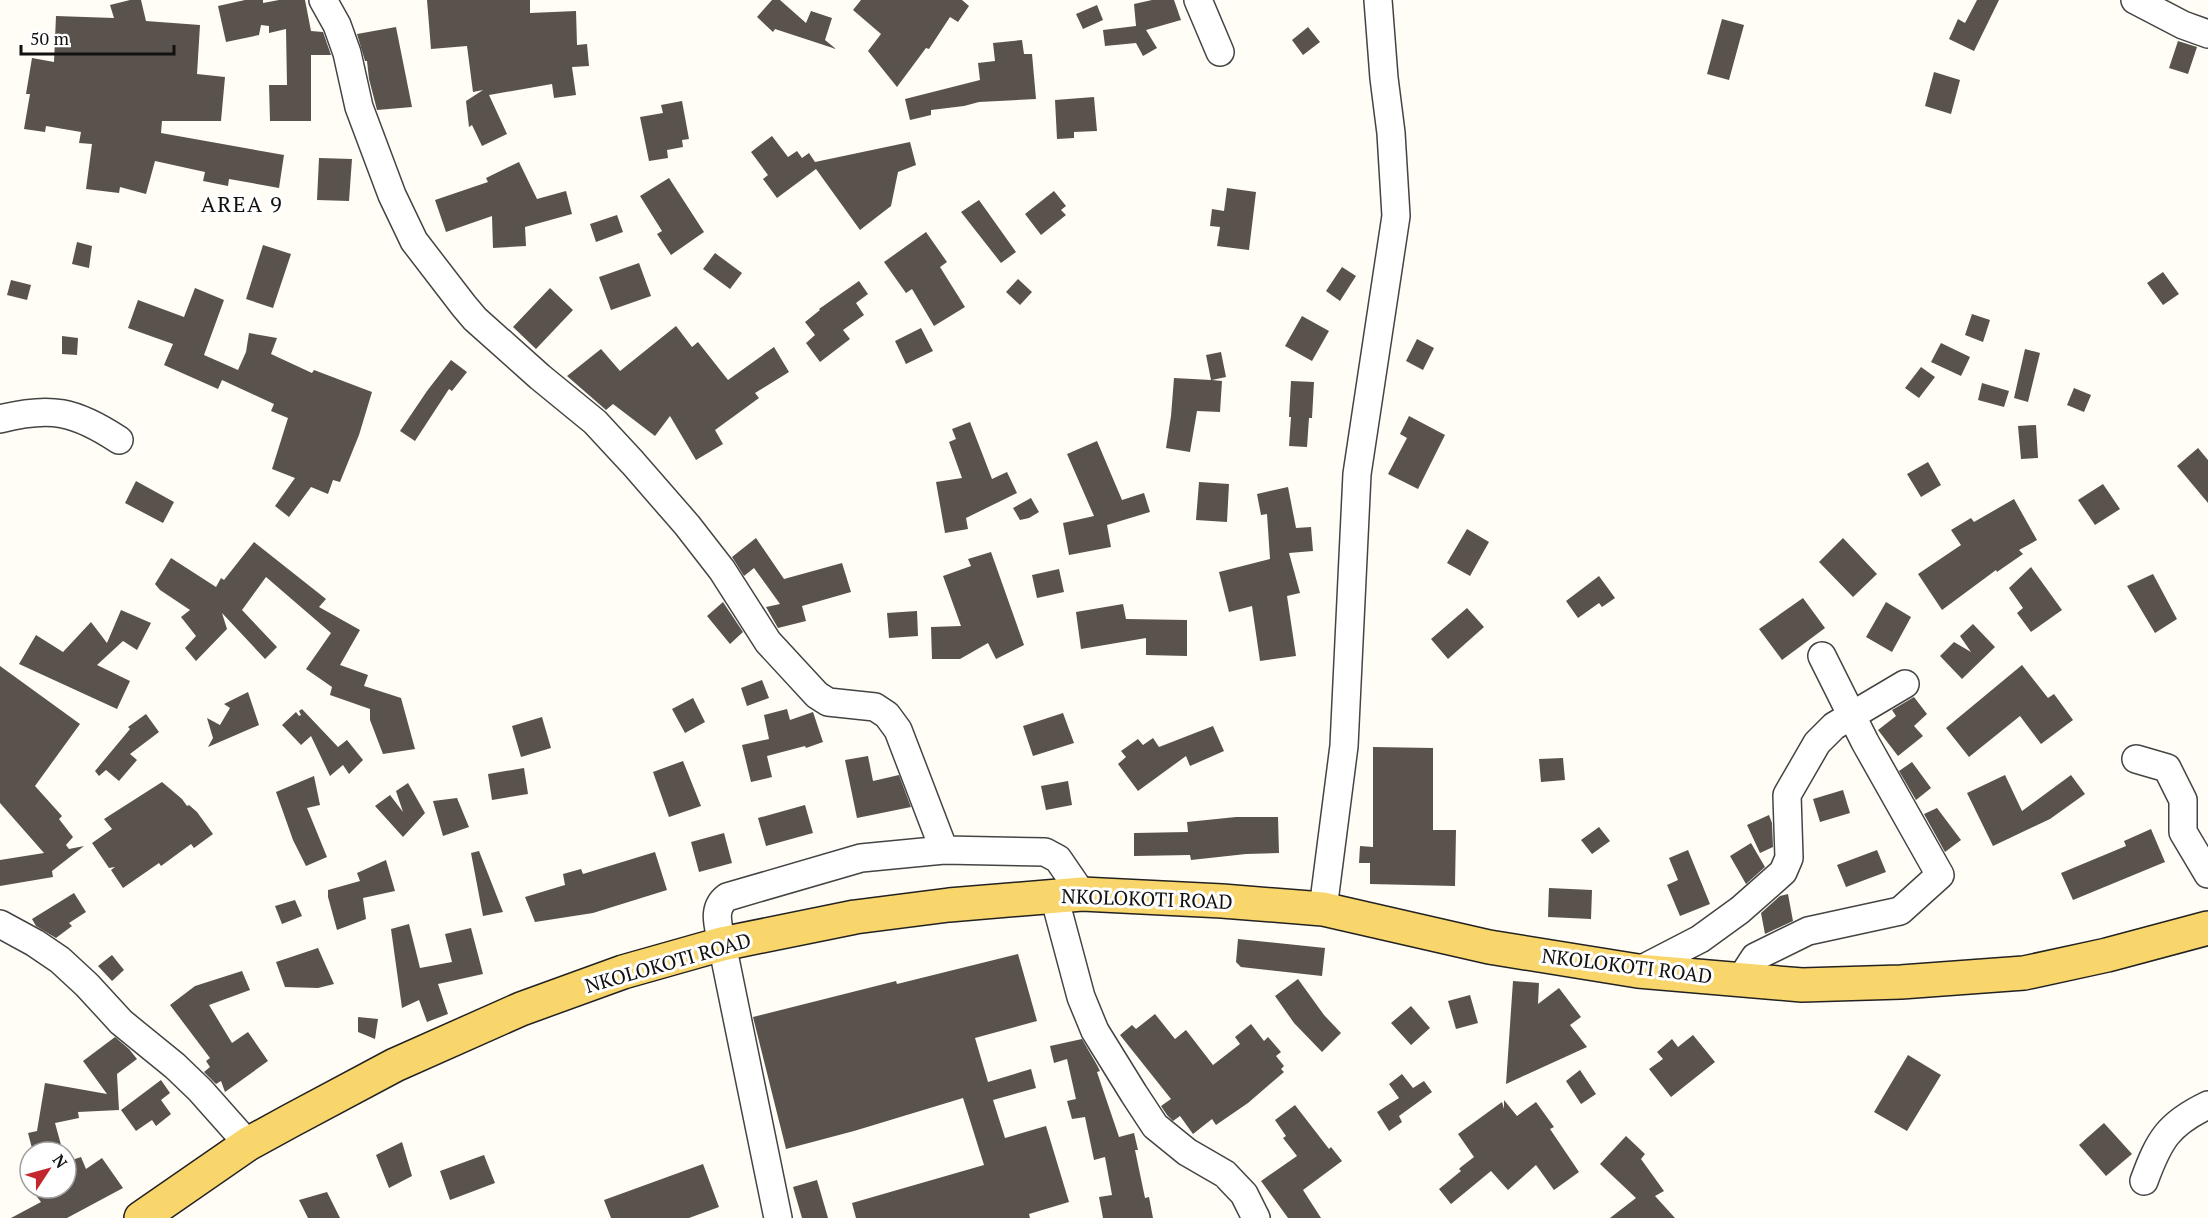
<svg xmlns="http://www.w3.org/2000/svg" width="2208" height="1218" font-family="'PT Serif',serif">
<rect width="100%" height="100%" fill="#fffdf5"/>
<!-- building -->
<path fill="#5a524d" d="M130 0H141L146 21 200 25 197 74 225 77 221 121H162L161 133 284 155 279 188 229 179 228 186 203 181 205 172 155 161 146 194 120 187 119 193 86 189 92 144 79 143 81 132 46 126 45 132 24 129 30 94H26L32 58 54 62 56 16 114 18 110 5Z
M245 0H263V3L279 0H305L311 31 323 32 331 55H311V121H270L269 85H287L286 29 269 33V26L261 25 259 35 226 42 218 6Z
M427 0H530V13L576 11 577 45 587 44 589 66 572 67 576 95 554 98 552 84 489 95 507 134 482 146 472 125 469 127 466 101 483 90 473 92 467 46 431 49Z
M772 0H780L806 23 811 11 832 18 825 40 836 49 775 29 773 32 757 17Z
M861 0H962L969 6 958 22 950 17 929 49 926 48 897 87 868 51 881 34 853 10Z
M1152 0H1174L1181 20 1146 30 1157 48 1143 56 1136 43 1105 46 1103 30 1136 26 1134 4Z
M1977 0H1999L1974 51 1949 39 1958 19 1965 23Z
M1097 5 1103 20 1083 29 1076 14Z
M1722 19 1744 25 1729 80 1707 74Z
M396 27 412 107 377 110 369 79 367 61H365L357 34Z
M1308 27 1320 42 1303 55 1292 40Z
M1022 40 1024 54H1032L1036 99 979 102 964 106 931 110V115L910 120 905 99 980 80 978 63 995 61 993 43Z
M2178 41 2197 47 2188 74 2169 68Z
M1934 72 1960 80 1951 114 1925 106Z
M1094 97 1097 131 1074 132V138L1057 139 1055 100Z
M682 101 689 139 682 140 683 147 667 150 668 158 649 161 640 117 663 113 661 105Z
M772 136 788 157 797 151 802 158 809 153 815 162 910 142 916 165 898 172 891 206 860 230 816 169 777 198 763 179 768 175 751 152Z
M319 158 352 159 349 201 317 200Z
M519 162 537 199 566 191 572 214 525 227 526 246 493 248 492 216 446 232 435 200 488 182 486 178Z
M669 178 704 232 671 255 657 234 662 231 640 196Z
M1227 188 1256 192 1249 250 1217 246 1220 227 1210 226 1212 209 1224 211Z
M1054 191 1066 206 1061 210 1066 215 1041 235 1025 214Z
M979 200 1016 252 1001 263 961 212Z
M617 215 623 232 596 242 590 224Z
M926 232 947 262 940 267 965 307 934 326 912 289 906 293 884 262Z
M77 242 92 246 89 268 72 264Z
M263 245 291 254 273 308 246 299Z
M715 253 742 273 730 289 703 269Z
M639 263 651 296 611 310 599 277Z
M1342 267 1356 276 1340 301 1326 291Z
M2163 272 2179 294 2163 305 2147 283Z
M1018 279 1032 292 1020 305 1006 292Z
M11 280 31 285 27 300 7 295Z
M859 281 868 294 856 303 864 315 843 330 850 339 820 362 806 343 815 335 805 322 820 310 819 309Z
M195 288 224 300 204 355 238 370 246 352 249 333 277 338 271 354 312 373 314 370 372 392 359 435 340 482 333 480 328 494 311 487 289 517 275 506 295 478 272 469 288 418 271 411 274 404 222 380 218 389 164 365 173 344 128 328 138 300 184 317Z
M550 288 573 310 536 349 513 327Z
M1972 314 1990 320 1983 342 1965 335Z
M1302 316 1329 331 1312 361 1285 346Z
M676 326 692 347 698 342 728 380 774 347 789 372 755 393 759 398 715 430 723 444 696 460 670 416 655 436 613 404 606 410 567 376 601 349 620 371Z
M921 328 933 351 906 364 895 341Z
M62 336 78 338 77 355 62 354Z
M1417 339 1434 348 1423 370 1406 361Z
M1941 343 1970 357 1961 376 1931 362Z
M2025 349 2040 353 2028 402 2014 398Z
M1221 352 1226 377 1212 380 1222 381 1220 412 1197 411 1190 452 1166 448 1171 416 1174 378 1211 380 1206 355Z
M451 360 467 372 452 391 449 389 415 441 400 431 427 391Z
M1921 367 1935 377 1919 398 1905 388Z
M1291 381 1314 382 1312 418H1309L1307 447 1289 446 1291 417H1289Z
M1982 383 2009 391 2004 407 1978 400Z
M2074 388 2091 395 2084 412 2067 405Z
M1409 416 1445 435 1418 489 1388 474 1407 438 1400 434Z
M970 422 992 479 1007 472 1017 493 966 518 968 529 945 533 936 482 962 478 949 442 956 439 952 429Z
M2036 425 2038 458 2021 459 2018 426Z
M1097 441 1122 500 1144 493 1150 512 1107 525 1111 547 1069 555 1063 523 1094 516 1067 454Z
M2198 448 2208 460V503L2177 466Z
M1928 462 1941 485 1921 497 1907 474Z
M136 481 174 502 163 523 125 503Z
M1199 482 1229 484 1227 522 1196 520Z
M2103 484 2120 509 2095 525 2078 500Z
M1288 487 1296 528 1311 527 1313 551 1289 553 1300 593 1287 596 1296 656 1260 661 1252 606 1229 612 1219 572 1270 559 1267 514 1261 515 1257 494Z
M1031 498 1039 512 1029 518 1020 520 1013 508Z
M2014 499 2037 540 2019 550 2023 554 1997 572 1996 570 1942 610 1918 574 1961 545 1951 530 1971 518 1974 522Z
M1467 529 1489 542 1470 576 1447 563Z
M756 538 784 579 842 563 851 592 802 606 806 621 778 628 766 607 780 604 754 568 744 576 732 557Z
M1843 538 1877 574 1853 597 1819 562Z
M254 542 326 599 319 607 360 630 340 665 368 675 364 686 401 698 415 749 383 754 370 720V709L330 695 332 687 306 669 331 633 266 577 242 610 277 647 265 659 222 613 227 629 196 661 185 648 196 636 181 617 190 610 160 590 155 584 171 558 216 587 221 578 224 580Z
M991 552 1024 645 996 659 988 643 960 659H932L931 627 961 626 943 576 971 566 968 559Z
M2031 567 2062 610 2031 632 2017 613 2023 608 2009 588Z
M1059 569 1064 592 1037 598 1032 575Z
M2153 574 2177 619 2155 633 2127 586Z
M1599 576 1615 598 1602 607 1599 603 1578 618 1566 601Z
M1803 598 1825 628 1782 660 1759 629Z
M723 602 743 632 730 644 707 616Z
M1886 602 1911 617 1892 652 1866 637Z
M1123 604 1126 619 1187 620V656L1146 655V638L1081 649 1076 612Z
M1467 608 1484 627 1448 659 1431 639Z
M121 610 151 623 137 650 123 641 97 665 130 681 117 709 19 664 36 635 63 652 91 622 107 643Z
M917 611 918 636 889 638 887 613Z
M1973 624 1995 647 1962 679 1940 656 1954 642 1971 652 1960 636Z
M2022 665 2048 698 2054 694 2073 720 2041 744 2020 716 1969 757 1946 728Z
M0 666 80 724 35 786 62 816 59 819 73 837 66 845 69 849 84 846 52 871 53 877 0 886V860L44 853 0 803Z
M762 680 769 698 747 706 741 688Z
M248 692 259 725 208 747 213 738 207 718 220 725 230 708 224 704Z
M1914 697 1927 714 1914 726 1923 736 1898 756 1878 730 1896 716 1892 710Z
M693 698 705 722 685 733 672 709Z
M302 709 338 747 347 740 363 760 349 774 343 765 330 776 311 736 301 745 282 725 296 712 299 716 301 715 299 711Z
M787 709 790 720 813 712 823 742 806 748 805 746 767 756 772 777 751 782 742 745 769 739 764 715Z
M1063 713 1074 743 1033 756 1023 726Z
M146 714 159 732 130 754 137 760 119 781 106 770 99 776 95 771 130 729 128 727Z
M542 717 551 748 521 757 512 726Z
M1213 726 1224 751 1190 766 1186 756 1138 791 1118 764 1126 757 1121 751 1138 739 1143 745 1153 738 1159 747Z
M1373 747 1433 748V830H1456L1455 886 1370 884V863H1359L1360 846 1373 847Z
M868 756 873 781 899 775 911 807 857 818 845 760Z
M1563 758 1565 780 1541 782 1539 759Z
M683 761 701 806 669 817 653 772Z
M1912 762 1931 788 1916 800 1899 771Z
M524 768 528 794 492 800 488 774Z
M2005 775 2022 811 2071 775 2085 794 2050 819 1993 846 1967 793Z
M314 776 320 805 307 808 327 857 306 866 293 840 276 792Z
M1068 781 1072 805 1046 810 1041 786Z
M162 782 182 799 187 806 189 805 197 812 213 834 194 848 191 844 161 866 159 863 123 888 111 870 115 867 109 868 92 843 112 829 104 819Z
M408 783 425 813 403 837 375 806 390 795 403 812 396 791Z
M1843 790 1850 813 1820 822 1813 799Z
M457 798 469 827 443 836 433 801Z
M805 805 813 833 766 846 758 818Z
M1937 808 1961 840 1945 852 1924 814Z
M1769 815 1772 823 1773 847 1760 853 1747 825Z
M1236 817H1278L1279 853 1246 854 1191 860 1190 855 1134 856V833L1188 832 1187 822Z
M1599 827 1610 841 1592 854 1581 840Z
M2151 829 2165 862 2073 900 2061 873 2126 846 2124 841Z
M724 833 732 863 699 872 691 842Z
M1751 843 1765 867 1746 884 1730 856Z
M1688 850 1710 904 1680 916 1667 885 1678 880 1669 858Z
M1877 850 1886 872 1846 887 1837 865Z
M479 851 503 912 483 916 471 853Z
M655 852 667 890 593 913 535 922 525 897 565 885 563 874 581 869 583 874Z
M386 860 395 891 363 898 366 919 337 930 328 897V890L360 881 357 873Z
M1549 888 1592 890 1591 919 1548 917Z
M74 893 86 912 69 923 72 926 56 938 36 926 32 919Z
M1788 894 1793 921 1765 934 1761 913 1780 896Z
M295 900 302 916 282 924 275 906Z
M409 924 420 968 452 962 445 934 471 928 483 974 438 984 448 1014 427 1022 419 1000 402 1008 391 929Z
M1238 939 1325 948 1322 976 1241 967 1236 962Z
M318 948 334 984 318 988 285 987 276 962Z
M1018 954 1037 1021 975 1038 988 1082 1031 1069 1036 1088 993 1100 1005 1138 1046 1126 1069 1202 1029 1214 1030 1218H856L852 1203 984 1165 963 1098 854 1131 786 1149 753 1017 896 981 897 984Z
M112 955 124 970 112 981 98 966Z
M242 971 250 990 209 1005 232 1043 248 1032 268 1061 225 1092 221 1081 216 1084 204 1072 210 1067 206 1061 210 1058 170 1005 195 986Z
M1298 979 1324 1015 1341 1033 1322 1052 1294 1023 1275 996Z
M1513 981 1539 983 1538 1004 1559 988 1581 1017 1570 1025 1587 1047 1506 1084Z
M1470 995 1478 1023 1456 1029 1448 1001Z
M1411 1006 1430 1028 1411 1045 1391 1023Z
M1155 1014 1175 1039 1186 1030 1213 1065 1240 1044 1235 1037 1251 1024 1264 1041 1268 1037 1281 1052 1276 1056 1284 1066 1281 1069 1284 1072 1248 1103 1216 1125 1212 1119 1193 1134 1180 1116 1173 1121 1167 1115 1161 1106 1171 1099 1120 1035 1132 1025 1136 1029Z
M358 1017 378 1019 375 1039 358 1032Z
M1693 1035 1715 1062 1671 1097 1649 1069 1663 1059 1657 1052 1672 1039 1678 1047Z
M115 1037 129 1049 137 1059 117 1074 119 1110 78 1112 79 1118 55 1123 63 1152H33L28 1133 37 1131 45 1083 107 1094 83 1061Z
M1082 1039 1097 1065 1100 1071 1097 1072 1119 1137 1134 1133 1138 1150H1135L1145 1198 1149 1197 1153 1218H1103L1099 1197 1112 1195 1105 1157 1094 1160 1085 1117 1072 1119 1067 1101 1076 1099 1067 1059 1054 1063 1050 1046Z
M1908 1055 1941 1075 1907 1131 1874 1112Z
M1580 1070 1596 1094 1581 1104 1566 1081Z
M1402 1074 1413 1088 1424 1081 1432 1092 1399 1116 1402 1122 1389 1131 1377 1112 1399 1098 1389 1084Z
M161 1080 170 1093 161 1100 171 1114 156 1126 152 1120 136 1131 121 1110Z
M1504 1100 1517 1116 1536 1102 1554 1127 1550 1129 1579 1172 1554 1190 1536 1165 1508 1190 1491 1171 1451 1204 1439 1189 1461 1171 1459 1169 1461 1167 1474 1157 1458 1134 1502 1102 1504 1109Z
M1295 1105 1329 1149 1331 1147 1342 1161 1303 1190 1321 1218H1288L1261 1181 1297 1156 1283 1138 1286 1136 1275 1120Z
M2104 1123 2132 1154 2106 1176 2079 1145Z
M1626 1136 1645 1154 1641 1159 1664 1191 1655 1196 1675 1218H1610L1636 1198 1600 1164Z
M402 1142 412 1176 389 1188 376 1155Z
M484 1155 495 1183 450 1200 440 1171Z
M81 1157 86 1169 102 1158 123 1188 67 1218H11L41 1202 30 1188H66V1162Z
M703 1164 719 1207 689 1218H611L604 1200Z
M817 1180 828 1218H802L793 1187Z
M327 1192 340 1218H308L299 1200Z"/>
<g fill="none" stroke-linecap="round" stroke-linejoin="round">
<defs>
<path id="minor" d="M323 0 337 25 347 53 359 107 392 195 414 241 464 306 475 319 540 377 595 422 633 463 687 525 722 570 768 642 817 695 828 702 875 707 887 715 898 730 944 850
M1198 0 1220 52
M2135 0 2183 25 2208 34
M0 419C51 406 75 411 119 440
M2136 759 2167 768 2183 800V832L2208 874
M1054 896 1081 997 1095 1031 1134 1094 1155 1126 1187 1152 1225 1174 1244 1194 1256 1218
M1323 909 1344 746 1357 474 1396 216 1391 133 1384 78 1378 0
M0 924 35 943 60 960 87 985 121 1022 175 1066 200 1090 248 1144
M1638 971 1700 939 1740 910 1783 872 1789 858 1787 795 1817 743 1834 726 1905 684
M1740 980 1755 957 1808 931 1900 911 1940 875 1865 742 1822 656
M2144 1181C2159 1140 2168 1124 2208 1105
M778 1218 722 944C719 927 711 909 727 897L861 858 944 850 1045 852 1058 859 1082 894"/>
<path id="major" d="M141 1218 248 1144 290 1121 395 1065 521 1009 623 972 722 944 855 917 949 905 1082 894 1222 901 1323 909 1489 947 1638 971 1802 985 1901 982 2024 973 2107 955 2208 928"/>
</defs>
<!-- minor casing -->
<use href="#minor" stroke="#444" stroke-width="30"/>
<!-- major casing -->
<use href="#major" stroke="#222" stroke-width="36"/>
<!-- minor -->
<use href="#minor" stroke="#fff" stroke-width="27"/>
<!-- major -->
<use href="#major" stroke="#f9d66b" stroke-width="33"/>
</g>
<g text-anchor="middle" stroke-width="6" stroke-linejoin="round" paint-order="stroke">
<!-- street labels -->
<g font-size="20" fill="#111" stroke="#fff">
<text transform="translate(1147 899) rotate(2)" y="7">NKOLOKOTI ROAD</text>
<text transform="translate(668 963) rotate(-16)" y="7">NKOLOKOTI ROAD</text>
<text transform="translate(1627 966) rotate(7)" y="7">NKOLOKOTI ROAD</text>
</g>
<!-- quarter labels -->
<g font-size="22" letter-spacing="1.5" fill="#111" stroke="#fff">
<text x="242" y="212">AREA 9</text>
</g>
</g>
<!-- north arrow -->
<g transform="translate(48 1170) rotate(54)"><circle r="28" fill="#ffffff" stroke="#a0a0a0" stroke-width="1.5"/>
<path d="M0-4.5L10 22L0 15L-10 22Z" fill="#c4262e"/>
<text y="-9" font-size="16" font-weight="bold" text-anchor="middle" fill="#111111">N</text>
</g>
<!-- scale -->
<path d="M21 45v9h153v-9" fill="none" stroke="#111111" stroke-width="3"/>
<text x="30" y="45" font-size="18" fill="#111111" stroke="#ffffff" stroke-width="4.5" paint-order="stroke">50 m</text>
</svg>
